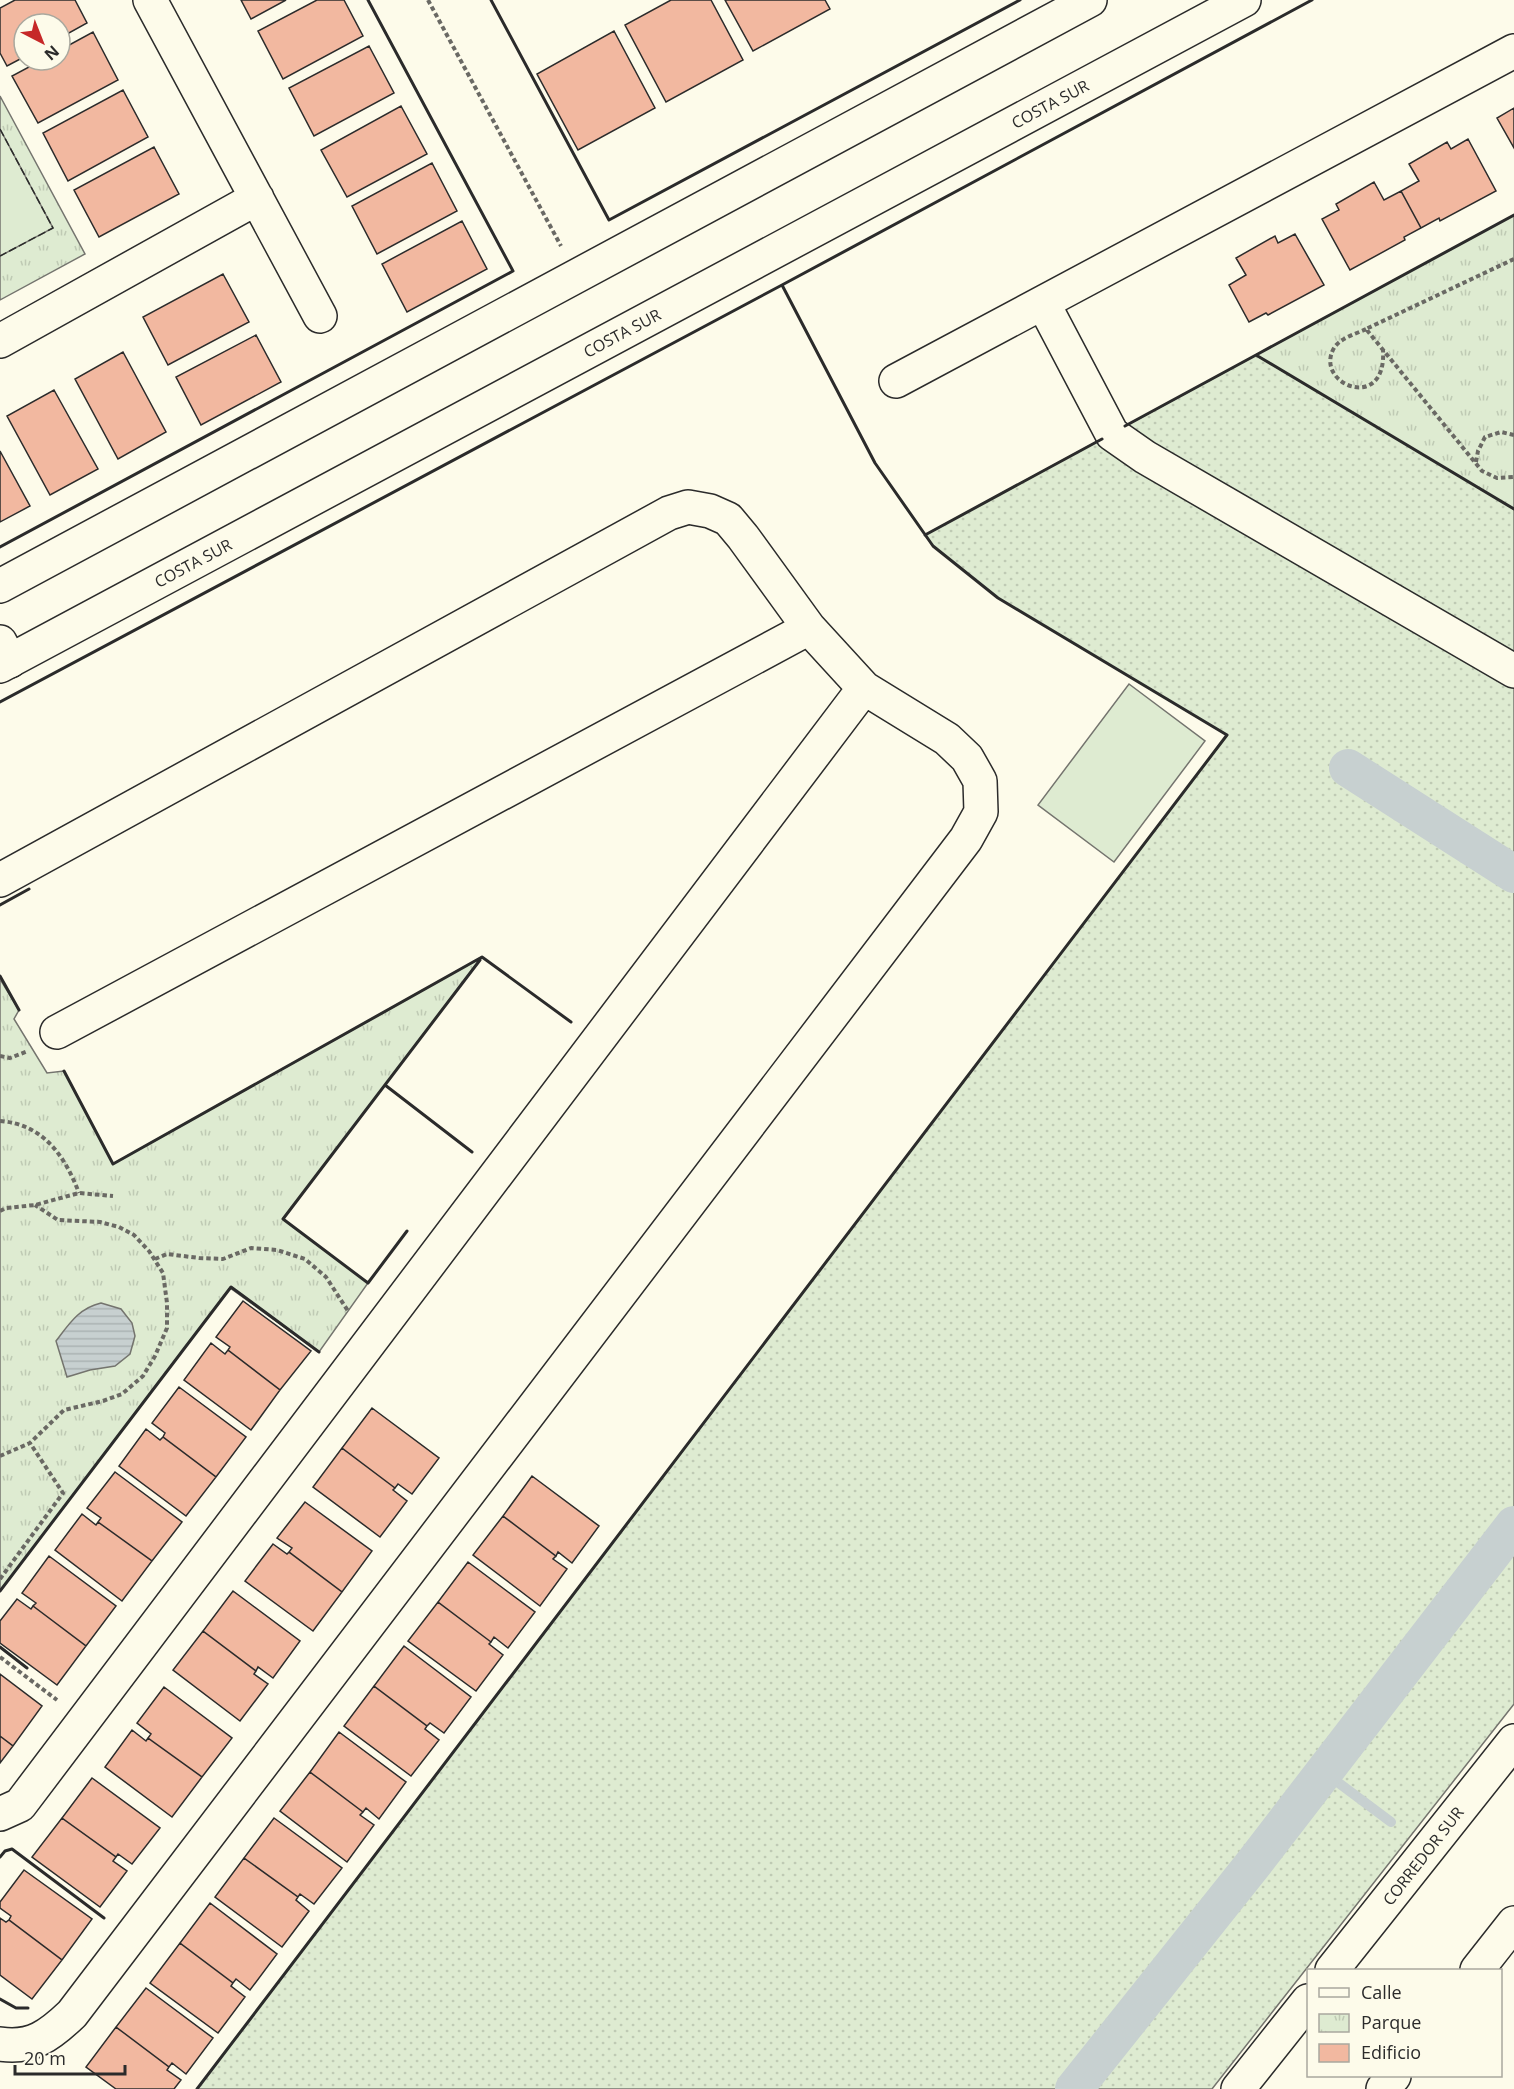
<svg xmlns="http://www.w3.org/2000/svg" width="1514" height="2089" font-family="'Open Sans',sans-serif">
<defs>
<pattern id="grass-dots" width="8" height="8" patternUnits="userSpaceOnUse" patternTransform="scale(1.5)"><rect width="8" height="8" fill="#deebd1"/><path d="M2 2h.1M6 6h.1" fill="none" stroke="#bfcab4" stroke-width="1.8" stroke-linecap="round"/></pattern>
<pattern id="park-tufts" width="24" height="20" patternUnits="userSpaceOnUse" patternTransform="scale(1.5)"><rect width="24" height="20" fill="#deebd1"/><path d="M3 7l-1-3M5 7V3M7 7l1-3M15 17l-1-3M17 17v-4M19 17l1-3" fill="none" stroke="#bfcab4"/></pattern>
<pattern id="water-rules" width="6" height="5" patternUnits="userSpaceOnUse" patternTransform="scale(1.5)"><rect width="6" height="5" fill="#c7d0d0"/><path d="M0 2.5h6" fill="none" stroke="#abb3b3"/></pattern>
</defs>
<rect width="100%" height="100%" fill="#fdfbea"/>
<!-- grass -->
<path fill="url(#grass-dots)" stroke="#74746e" stroke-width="1.5" d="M1256 355 1514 509V1704L1212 2089H197L1227 735 998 598 933 546 925 535Z"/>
<!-- park -->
<path fill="url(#park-tufts)" stroke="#74746e" stroke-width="1.5" d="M0 96 85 254 0 300Z
M1514 215V509L1256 355Z
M482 957 283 1219 368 1283 319 1352 230 1288 0 1591V979L19 1010 14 1019 47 1073 64 1071 113 1164Z"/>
<!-- garden -->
<path fill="#deebd1" stroke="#74746e" stroke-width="1.5" d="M0 129 53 228 0 256Z
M1129 684 1205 741 1114 862 1038 805Z"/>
<!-- water -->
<path fill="url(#water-rules)" stroke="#74746e" stroke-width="1.5" d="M101 1303 121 1309 132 1323 135 1336 130 1354 115 1366 90 1370 67 1377 56 1341C69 1324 79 1308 101 1303Z"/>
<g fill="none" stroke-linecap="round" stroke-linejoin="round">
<!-- stream -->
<path stroke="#c7d0d0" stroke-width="10" d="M1324 1772 1391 1822"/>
<!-- canal -->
<path stroke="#c7d0d0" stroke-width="38" d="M1348 768 1514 874
M1074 2089 1254 1863 1514 1525"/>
</g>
<!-- building -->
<path fill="#f2b8a0" stroke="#2b2b2b" stroke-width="1.5" d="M15 0H75L87 23 60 38V24H24V57L7 66 0 53V8Z
M241 0H286L251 19Z
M317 0H344L363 36 283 79 258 31Z
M671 0H711L743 60 666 102 625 25Z
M725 0H825L830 9 753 51Z
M614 31 655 108 578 150 537 74Z
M93 32 118 80 38 123 12 76 42 60H60V50Z
M369 46 394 93 314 136 289 88Z
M123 90 148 137 68 181 43 133Z
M401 106 427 154 347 197 321 150Z
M1514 108V148L1497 118Z
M1468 139 1496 191 1440 221 1439 218 1421 228 1401 191 1419 181 1409 164 1447 142 1451 149Z
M154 147 179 194 99 237 74 190Z
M432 163 457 211 377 254 352 206Z
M1374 182 1384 200 1401 191 1421 228 1404 237 1405 240 1350 270 1322 219 1339 210 1336 204Z
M462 221 487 269 407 312 382 264Z
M1295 234 1324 285 1268 315 1266 313 1249 322 1229 285 1246 275 1236 258 1275 236 1278 243Z
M223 274 249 322 168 365 143 317Z
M256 335 281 382 201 425 176 377Z
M123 352 166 432 118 459 75 379Z
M54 390 98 469 50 495 7 416Z
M0 451 30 506 0 522Z
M243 1301 311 1351 280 1390 228 1350 230 1347 216 1337Z
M211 1343 225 1354 228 1350 280 1390 251 1430 184 1380Z
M179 1387 246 1437 216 1477 163 1437 165 1433 152 1423Z
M372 1408 439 1458 412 1494 398 1484 395 1488 342 1448Z
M146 1429 160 1440 163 1437 216 1477 186 1516 119 1466Z
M342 1448 395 1488 393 1490 407 1501 380 1537 313 1487Z
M115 1472 182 1522 152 1561 98 1522 101 1518 87 1508Z
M532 1476 599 1526 572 1563 558 1552 556 1556 503 1516Z
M305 1502 372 1551 342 1592 289 1552 292 1548 277 1538Z
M82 1514 96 1525 98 1522 152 1561 122 1601 55 1550Z
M503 1516 556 1556 553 1559 567 1569 540 1606 473 1555Z
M273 1544 287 1554 289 1552 342 1592 313 1631 245 1581Z
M49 1556 116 1606 86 1646 33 1606 36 1603 22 1593Z
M468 1562 535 1612 508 1648 494 1637 491 1642 438 1602Z
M233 1591 300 1641 273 1678 258 1667 256 1671 203 1631Z
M17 1599 31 1609 33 1606 86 1646 57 1685 0 1643V1621Z
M438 1602 491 1642 489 1644 503 1655 476 1691 408 1641Z
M203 1631 256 1671 254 1674 268 1684 240 1721 173 1670Z
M404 1646 471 1697 444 1733 430 1723 427 1726 374 1686Z
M0 1674 42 1706 13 1746 0 1736Z
M374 1686 427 1726 425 1729 439 1740 411 1776 344 1726Z
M164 1687 232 1738 202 1777 148 1738 151 1734 137 1723Z
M132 1730 146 1741 148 1738 202 1777 172 1817 105 1767Z
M339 1732 406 1782 379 1819 366 1808 363 1812 310 1772Z
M0 1736 13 1746 0 1763Z
M310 1772 363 1812 360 1815 374 1825 347 1862 280 1811Z
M92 1778 160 1828 132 1864 118 1854 116 1857 62 1818Z
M62 1818 116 1857 113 1861 127 1871 100 1907 32 1857Z
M274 1818 342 1868 314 1904 300 1894 298 1897 244 1858Z
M244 1858 298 1897 296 1900 309 1911 282 1947 215 1897Z
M24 1870 92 1919 62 1960 9 1920 11 1916 0 1908V1902Z
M210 1903 277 1954 250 1990 236 1979 233 1983 180 1943Z
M0 1918 6 1922 9 1920 62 1960 32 1999 0 1975Z
M180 1943 233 1983 231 1986 245 1997 218 2033 150 1983Z
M146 1988 213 2038 186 2074 172 2063 169 2067 116 2027Z
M116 2027 169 2067 167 2070 181 2080 174 2089H116L86 2067Z"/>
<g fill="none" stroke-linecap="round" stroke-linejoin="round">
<defs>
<path id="street" d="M150 0 320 316
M1043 303 1112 434 1145 457 1514 671
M0 341 257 198
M896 381 1514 51
M0 642 10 661
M0 880 669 513 688 507 710 511 728 519 743 537 809 628 864 688 947 739 967 758 980 781 981 812 966 839 72 2014C50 2035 32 2049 0 2044
M57 1032 809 628
M0 1814 20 1805 864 688"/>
<path id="secondary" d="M0 586 1090 0
M0 666 1244 0"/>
<path id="highway" d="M1332 1970 1514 1741
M1477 1970 1514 1923
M1238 2089 1308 2001
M1383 2089 1394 2076"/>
</defs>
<!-- street casing -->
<use href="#street" stroke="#2b2b2b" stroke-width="36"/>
<!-- secondary casing -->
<use href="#secondary" stroke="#2b2b2b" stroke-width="36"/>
<!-- highway casing -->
<use href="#highway" stroke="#2b2b2b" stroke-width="36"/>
<!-- path -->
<path stroke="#6a6964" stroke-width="4" stroke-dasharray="4.5 3" stroke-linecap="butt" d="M428 0 561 246
M1514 259 1366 329 1482 471 1497 478 1514 477
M1366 329C1356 334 1340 338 1334 348 1313 384 1387 414 1383 350
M1476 462 1478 451 1485 437 1501 432 1514 435
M0 1056 10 1058 28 1051
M0 1121C43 1124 65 1156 79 1193
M0 1211 6 1208 35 1205 79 1193 113 1196
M155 1259 167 1254 199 1258 223 1259 251 1248 277 1250 305 1259 326 1277 348 1311
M0 1456 30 1443 64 1410 103 1401 122 1394 143 1376 155 1356 167 1328V1303L163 1273 149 1251 134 1235 119 1227 100 1222 58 1220 35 1205
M0 1579 63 1493 30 1443
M0 1657 57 1700"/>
<!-- street -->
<use href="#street" stroke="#fdfbea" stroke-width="33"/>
<!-- secondary -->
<use href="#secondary" stroke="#fdfbea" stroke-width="33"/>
<!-- highway -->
<use href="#highway" stroke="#fdfbea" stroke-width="33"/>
<!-- fence -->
<path stroke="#2b2b2b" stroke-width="1.5" stroke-dasharray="8 3" stroke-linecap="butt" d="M0 129 53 228 0 256"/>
<!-- wall -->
<path stroke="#2b2b2b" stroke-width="3" d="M491 0 609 220 1020 0
M782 285 1312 0
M1256 355 1514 215
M1125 426 1256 355 1514 509
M925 535 1102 439
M0 547 513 271 368 0
M0 702 782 285 875 463 933 546 998 598 1227 735 197 2089
M0 905 29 889
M0 976 19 1010
M64 1071 113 1164 482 957 571 1022
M385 1085 472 1152
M407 1231 368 1283 283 1219 480 960
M0 1591 231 1287 319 1352
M0 1647 27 1668
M0 1857 5 1851 12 1849 104 1918
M0 1999 16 2008H28"/>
</g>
<g text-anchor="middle" stroke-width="4.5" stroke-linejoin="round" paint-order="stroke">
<!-- street labels -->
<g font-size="16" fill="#2b2b2b" stroke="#fdfbea">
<text transform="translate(1050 104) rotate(-28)" y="6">COSTA SUR</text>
<text transform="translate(622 333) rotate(-28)" y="6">COSTA SUR</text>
<text transform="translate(193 563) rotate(-28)" y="6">COSTA SUR</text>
<text transform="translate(1423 1856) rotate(-52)" y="6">CORREDOR SUR</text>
</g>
</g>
<!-- legend -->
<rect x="1307" y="1969" width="195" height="108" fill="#fdfbea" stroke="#a9a89e" stroke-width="1.5"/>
<rect x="1319" y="1988" width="30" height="9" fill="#fdfbea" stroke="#a9a89e" stroke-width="1.5"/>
<text x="1361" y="1999" font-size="18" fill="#2b2b2b">Calle</text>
<rect x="1319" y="2014" width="30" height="18" fill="url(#park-tufts)" stroke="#a9a89e" stroke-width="1.5"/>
<text x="1361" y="2029" font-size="18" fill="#2b2b2b">Parque</text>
<rect x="1319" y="2044" width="30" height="18" fill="#f2b8a0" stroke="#a9a89e" stroke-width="1.5"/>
<text x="1361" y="2059" font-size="18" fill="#2b2b2b">Edificio</text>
<!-- north arrow -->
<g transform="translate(42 42) rotate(138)"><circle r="28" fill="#fdfbea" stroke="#a9a89e" stroke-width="1.5"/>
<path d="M0-4.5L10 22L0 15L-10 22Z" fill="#c62828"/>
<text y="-9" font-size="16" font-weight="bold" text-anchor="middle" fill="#2b2b2b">N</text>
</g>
<!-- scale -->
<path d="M15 2065v9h110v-9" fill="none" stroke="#2b2b2b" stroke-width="3"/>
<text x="24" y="2065" font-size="18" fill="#2b2b2b" stroke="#fdfbea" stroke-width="4.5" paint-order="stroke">20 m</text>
</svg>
